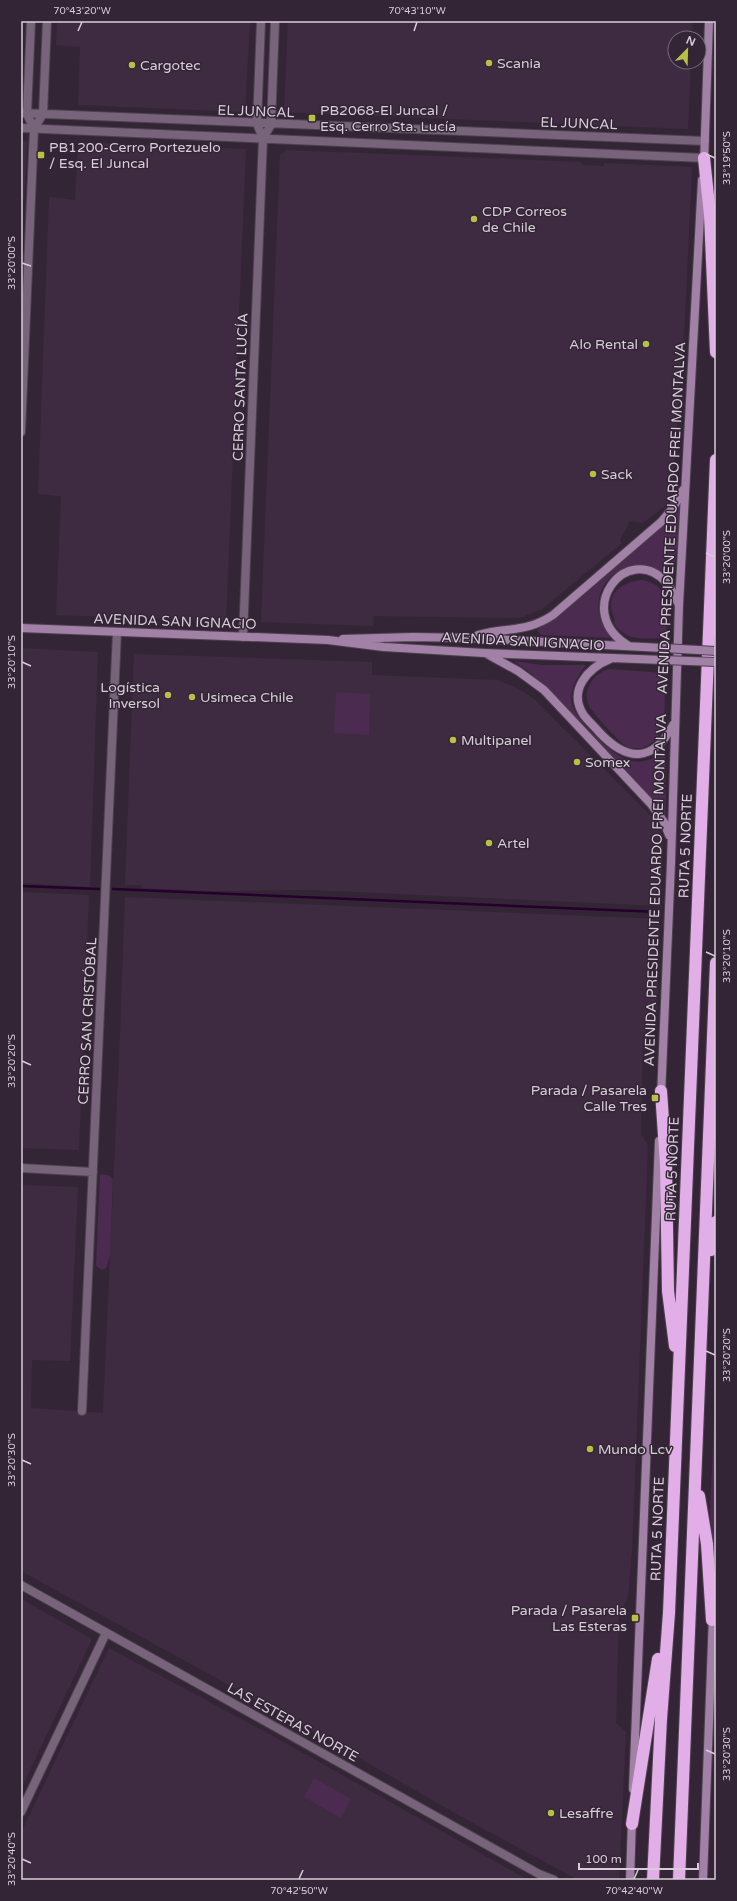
<svg xmlns="http://www.w3.org/2000/svg" width="737" height="1901" font-family="'Varela Round',sans-serif">
<rect width="100%" height="100%" fill="#342536"/>
<!-- built -->
<path fill="#3f2b41" d="M57 21H250L245 112 78 105 80 47 56 45Z
M288 21H692V38H675V62H691L688 129 284 112Z
M21 141H27L24 199H21Z
M78 142 246 149 226 621 56 615 61 496 38 494 49 197 75 200Z
M286 150 581 162 582 165 604 166V163L692 167 685 318 672 497 665 506 643 523 630 521 620 540 622 543 541 610 519 618 374 616 373 626 261 622 280 155Z
M21 648 98 652 90 887 21 883Z
M134 654 372 662V675L498 680 519 689 534 699 657 822 663 839 661 906 312 890 212 891 142 888 141 885H125Z
M21 892 89 895 79 1150 21 1148Z
M125 897 660 919 657 1013 651 1019 643 1039 641 1134 648 1146 632 1550 628 1597 619 1614 616 1723 626 1732 619 1880H578L453 1812 300 1724 21 1571V1185L78 1187 70 1361 32 1360 31 1408 103 1413 120 1034Z
M21 1599 92 1639 21 1789Z
M109 1648 273 1736 528 1880H21V1833Z"/>
<!-- green -->
<path fill="#4b2b4f" d="M676 510H680L678 542 672 583C626 537 573 596 612 638L541 635 537 630 562 614 661 528Z
M642 580C674 585 666 614 666 638 646 638 628 643 614 624 616 618 611 613 611 606 610 589 627 581 642 580Z
M514 661 542 665H586C578 675 569 689 572 704 575 715 585 725 593 733 614 755 637 776 665 749L666 818 629 773 533 675Z
M608 669 665 673C664 690 667 719 660 733 654 745 638 753 626 746 620 742 615 736 610 731 603 723 594 715 589 705 582 690 593 674 608 669Z
M336 692 370 694 369 735 334 733Z
M101 1174 108 1175 113 1179 110 1256 106 1268 102 1270 96 1266 100 1175Z
M716 1373V1558L711 1536 710 1515Z
M314 1778 351 1799 341 1818 304 1797Z"/>
<g fill="none" stroke-linecap="round" stroke-linejoin="round">
<!-- stream -->
<path stroke="#26002c" stroke-width="2.5" d="M21 886 99 889
M113 889 659 912"/>
<defs>
<path id="minor" d="M21 113 705 141
M21 128 704 158
M34 129 43 114 47 21
M263 138 271 125 275 21
M21 432 34 129 27 114 31 21
M243 637 263 138 257 124 261 21
M21 1168 93 1172
M82 1411 117 632
M21 1585 539 1874 554 1880
M21 1812 106 1633"/>
<path id="secondary" d="M704 163 709 21
M21 628 328 640 384 647 484 653 663 660
M478 635C507 627 526 633 553 615L661 522 673 508 683 490
M343 639 413 637 470 638 663 648
M629 646C571 612 627 539 667 583 672 590 675 597 679 605
M487 654 518 671 544 690 651 804 664 822 669 835
M610 659C588 668 568 690 583 714 587 720 594 726 599 732 627 762 653 763 673 725
M661 1096 671 863 679 605 702 180
M633 1789 659 1141
M630 1880 632 1819
M703 1880 713 1615"/>
<path id="motorway" d="M704 158 710 215 716 352
M661 1091 666 1165 668 1291 675 1346
M711 1250 716 1222
M699 1496 707 1544 712 1620
M632 1824 658 1659
M653 1880 661 1719 669 1613 716 460
M679 1880 716 963"/>
</defs>
<!-- minor casing -->
<use href="#minor" stroke="#4e4050" stroke-width="10"/>
<!-- secondary casing -->
<use href="#secondary" stroke="#4e4050" stroke-width="10"/>
<!-- motorway casing -->
<use href="#motorway" stroke="#4e4050" stroke-width="14"/>
<!-- minor -->
<use href="#minor" stroke="#77637a" stroke-width="8"/>
<!-- secondary -->
<use href="#secondary" stroke="#a281a6" stroke-width="8"/>
<!-- motorway -->
<use href="#motorway" stroke="#e1aee7" stroke-width="12"/>
<defs>
<path id="secondary-bridge" d="M663 648 716 651
M663 660 716 662"/>
</defs>
<!-- secondary-bridge casing -->
<use href="#secondary-bridge" stroke="#4e4050" stroke-width="10" stroke-linecap="butt"/>
<!-- secondary-bridge -->
<use href="#secondary-bridge" stroke="#a281a6" stroke-width="8"/>
</g>
<!-- ticks -->
<path fill="none" stroke="#d7cdd8" stroke-width="1.5" d="M78 31 82 22M414 31 417 22M706 154 715 158M22 263 31 266M706 553 715 557M22 662 31 666M706 952 715 956M22 1061 31 1065M706 1351 715 1355M22 1460 31 1464M706 1750 715 1754M22 1859 31 1863M299 1879 303 1870M634 1879 638 1870"/>
<!-- markers -->
<g fill="#b9c046" stroke="#342536" stroke-width="1.5">
<circle cx="489" cy="63" r="4"/>
<circle cx="132" cy="65" r="4"/>
<rect x="308" y="114" width="8" height="8" rx="2"/>
<rect x="37" y="151" width="8" height="8" rx="2"/>
<circle cx="474" cy="219" r="4"/>
<circle cx="646" cy="344" r="4"/>
<circle cx="593" cy="474" r="4"/>
<circle cx="168" cy="695" r="4"/>
<circle cx="192" cy="697" r="4"/>
<circle cx="453" cy="740" r="4"/>
<circle cx="577" cy="762" r="4"/>
<circle cx="489" cy="843" r="4"/>
<rect x="651" y="1094" width="8" height="8" rx="2"/>
<circle cx="590" cy="1449" r="4"/>
<rect x="631" y="1614" width="8" height="8" rx="2"/>
<circle cx="551" cy="1813" r="4"/>
</g>
<g text-anchor="middle" stroke-width="3" stroke-linejoin="round" paint-order="stroke">
<!-- poi labels -->
<g font-size="14" fill="#d7cdd8" stroke="#342536" text-anchor="start">
<text x="497" y="68">Scania</text>
<text x="140" y="70">Cargotec</text>
<text x="320" y="115">PB2068-El Juncal /<tspan x="320" dy="16">Esq. Cerro Sta. Lucía</tspan></text>
<text x="49" y="152">PB1200-Cerro Portezuelo<tspan x="49" dy="16">/ Esq. El Juncal</tspan></text>
<text x="482" y="216">CDP Correos<tspan x="482" dy="16">de Chile</tspan></text>
<text x="638" y="349" text-anchor="end">Alo Rental</text>
<text x="601" y="479">Sack</text>
<text x="160" y="692" text-anchor="end">Logística<tspan x="160" dy="16">Inversol</tspan></text>
<text x="200" y="702">Usimeca Chile</text>
<text x="461" y="745">Multipanel</text>
<text x="585" y="767">Somex</text>
<text x="497" y="848">Artel</text>
<text x="647" y="1095" text-anchor="end">Parada / Pasarela<tspan x="647" dy="16">Calle Tres</tspan></text>
<text x="598" y="1454">Mundo Lcv</text>
<text x="627" y="1615" text-anchor="end">Parada / Pasarela<tspan x="627" dy="16">Las Esteras</tspan></text>
<text x="559" y="1818">Lesaffre</text>
</g>
<!-- street labels -->
<g font-size="14" fill="#d7cdd8" stroke="#342536">
<text transform="translate(256 111) rotate(2)" y="5">EL JUNCAL</text>
<text transform="translate(579 123) rotate(2)" y="5">EL JUNCAL</text>
<text transform="translate(240 387) rotate(-88)" y="5">CERRO SANTA LUCÍA</text>
<text transform="translate(671 518) rotate(-87)" y="5">AVENIDA PRESIDENTE EDUARDO FREI MONTALVA</text>
<text transform="translate(175 621) rotate(2)" y="5">AVENIDA SAN IGNACIO</text>
<text transform="translate(523 641) rotate(3)" y="5">AVENIDA SAN IGNACIO</text>
<text transform="translate(685 846) rotate(-88)" y="5">RUTA 5 NORTE</text>
<text transform="translate(655 890) rotate(-88)" y="5">AVENIDA PRESIDENTE EDUARDO FREI MONTALVA</text>
<text transform="translate(87 1021) rotate(-87)" y="5">CERRO SAN CRISTÓBAL</text>
<text transform="translate(672 1169) rotate(-88)" y="5">RUTA 5 NORTE</text>
<text transform="translate(657 1529) rotate(-88)" y="5">RUTA 5 NORTE</text>
<text transform="translate(293 1722) rotate(29)" y="5">LAS ESTERAS NORTE</text>
</g>
</g>
<!-- border -->
<rect width="737" height="1901" fill="none" stroke="#342536" stroke-width="44"/>
<!-- north arrow -->
<g transform="translate(687 50) rotate(23)"><circle r="19" fill="#342536" stroke="#756877"/>
<path d="M0-3L7 15L0 10L-7 15Z" fill="#b9c046"/>
<text y="-6" font-size="11" font-weight="bold" text-anchor="middle" fill="#d7cdd8">N</text>
</g>
<!-- scale -->
<path d="M579 1863v6h119v-6" fill="none" stroke="#d7cdd8" stroke-width="2"/>
<text x="585" y="1863" font-size="12" fill="#d7cdd8" stroke="#342536" stroke-width="3" paint-order="stroke">100 m</text>
<rect x="22" y="22" width="693" height="1857" fill="none" stroke="#d7cdd8" stroke-width="1.5"/>
<g font-size="10" text-anchor="middle" fill="#d7cdd8">
<text x="82" y="14">70°43'20"W</text>
<text x="417" y="14">70°43'10"W</text>
<text transform="translate(726 158) rotate(-90)" y="4">33°19'50"S</text>
<text transform="translate(11 263) rotate(-90)" y="4">33°20'00"S</text>
<text transform="translate(726 557) rotate(-90)" y="4">33°20'00"S</text>
<text transform="translate(11 662) rotate(-90)" y="4">33°20'10"S</text>
<text transform="translate(726 956) rotate(-90)" y="4">33°20'10"S</text>
<text transform="translate(11 1061) rotate(-90)" y="4">33°20'20"S</text>
<text transform="translate(726 1355) rotate(-90)" y="4">33°20'20"S</text>
<text transform="translate(11 1460) rotate(-90)" y="4">33°20'30"S</text>
<text transform="translate(726 1754) rotate(-90)" y="4">33°20'30"S</text>
<text transform="translate(11 1859) rotate(-90)" y="4">33°20'40"S</text>
<text x="299" y="1894">70°42'50"W</text>
<text x="634" y="1894">70°42'40"W</text>
</g>
</svg>
